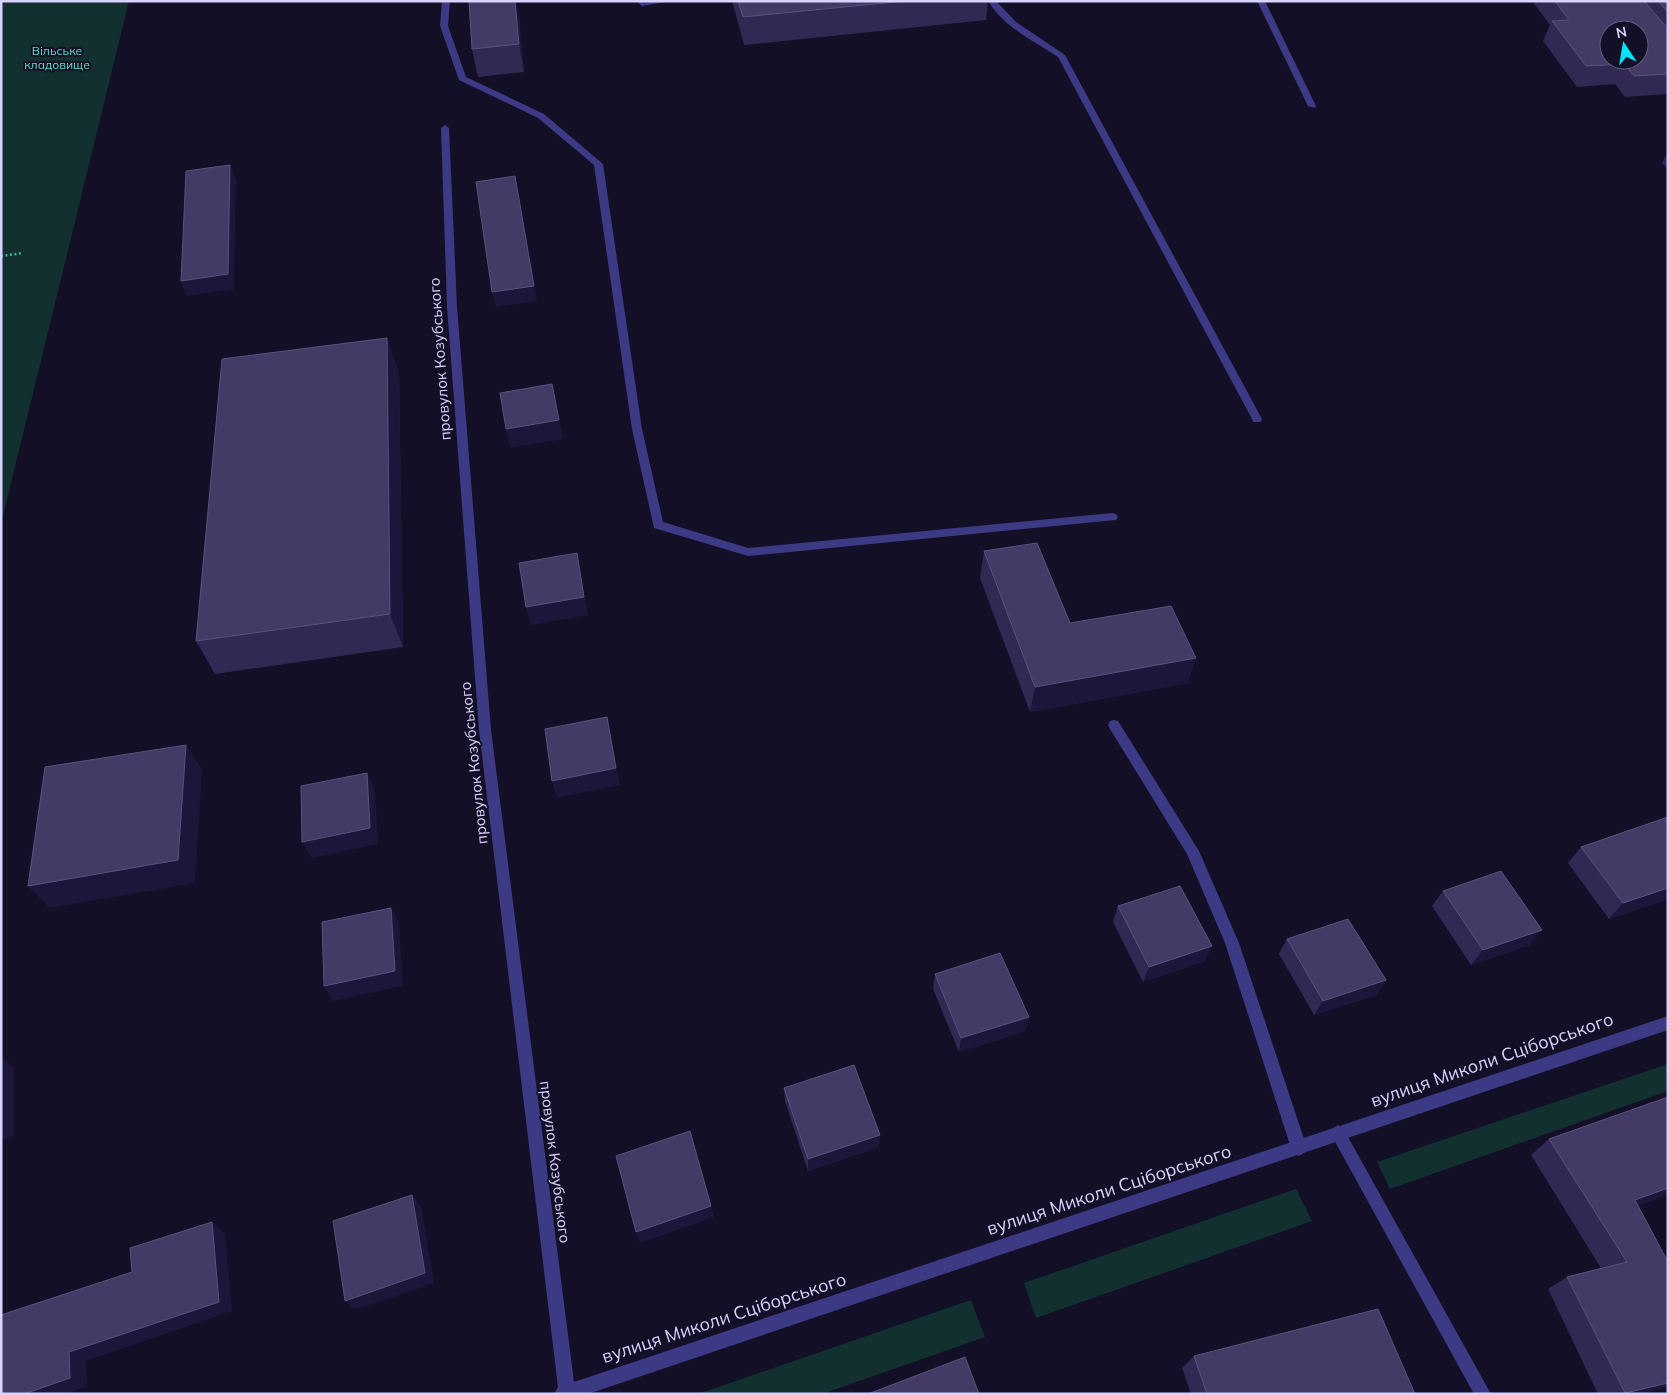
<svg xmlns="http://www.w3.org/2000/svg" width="1669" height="1395" font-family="Mulish,sans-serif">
<rect width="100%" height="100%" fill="#130f26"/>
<!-- green -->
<path fill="#12302f" d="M1 1H129L1 524Z
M1668 1064V1091L1390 1189 1377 1162Z
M1296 1189 1312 1221 1036 1318 1024 1283Z
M971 1300 985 1337 822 1394H698Z"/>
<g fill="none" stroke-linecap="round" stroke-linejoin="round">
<!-- path -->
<path stroke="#2fb8b0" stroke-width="2.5" stroke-dasharray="2 2.5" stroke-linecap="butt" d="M1 256 23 253"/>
<!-- service -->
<path fill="#3d3a85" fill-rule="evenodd" d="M442 1H450L448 26 466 77 544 114 603 164 642 429 663 522 748 548 1112 513 1116 514 1118 517 1116 520 748 556 654 528 632 429 594 165 538 118 459 80 440 26Z
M636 1H671L642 6Z
M988 1H996L1016 22 1065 55 1262 419 1261 422H1253L1252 419 1058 57C1033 41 1004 27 988 1Z
M1257 1H1265L1316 106 1315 108 1308 106Z
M1114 720 1118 721 1199 851 1239 943 1307 1148 1304 1153 1299 1156 1294 1153 1291 1148 1225 943 1187 854 1110 729 1108 725 1110 721Z
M1338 1125 1343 1128 1491 1394H1474L1333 1138 1330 1133 1333 1128Z"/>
<!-- minor -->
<path fill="#3d3a85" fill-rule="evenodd" d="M445 125 449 128 457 307 491 730 574 1382 1668 1016V1030L588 1394H554L558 1387 479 730 447 307 441 128Z"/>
</g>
<!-- wall -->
<path fill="#312854" d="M732 1H988L986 20 744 45Z
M1532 1H1668V94L1625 97 1615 84 1577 87 1543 41 1550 25Z
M519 18 524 72 478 77 472 49Z
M1668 152V170L1662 163Z
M387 338 399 374 403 647 215 674 196 641Z
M984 551 1070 623 1188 683 1030 712 980 578Z
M1581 847 1668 899 1609 919 1568 863Z
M1443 891 1542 930 1529 945 1471 965 1432 906Z
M1118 906 1205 961 1143 982 1113 922Z
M1287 939 1386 980 1376 995 1314 1015 1279 954Z
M935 974 1029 1017 1025 1031 959 1052 933 989Z
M784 1088 879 1147 808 1171 785 1101Z
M1668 1097V1194L1637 1206 1668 1387 1640 1394H1598L1548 1289 1567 1277 1601 1268 1531 1155 1549 1139Z
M1194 1356 1415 1394H1191L1182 1368Z"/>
<!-- shaded-wall -->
<path fill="#1d163a" d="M515 1H516L519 18 524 72 519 44Z
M230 165 236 180 234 289 187 296 181 281Z
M518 191 537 301 496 307 492 292Z
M387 338 399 374 403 647 390 614Z
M552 384 563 439 510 448 506 429Z
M577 553 588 615 531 625 526 607Z
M1196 658 1188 683 1030 712 1035 687Z
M607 717 620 785 557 798 552 781Z
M186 745 202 769 195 883 50 908 28 886Z
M367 773 375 790 378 844 312 858 302 842Z
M1668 888V899L1609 919 1623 903Z
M391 908 399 923 403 986 333 1001 324 986Z
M1542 930 1529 945 1471 965 1483 950Z
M1212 946 1205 961 1143 982 1149 967Z
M1386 980 1376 995 1314 1015 1323 1001Z
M1029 1017 1025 1031 959 1052 961 1038Z
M1 1057 14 1068V1136L1 1140Z
M880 1135 879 1147 808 1171V1159Z
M1668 1188V1194L1614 1215 1635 1200Z
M412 1195 421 1206 434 1283 355 1310 345 1301Z
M711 1206 714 1217 640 1243 636 1232Z
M212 1222 225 1233 232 1311 86 1361 87 1386 65 1394H24Z
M1668 1383V1387L1640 1394H1624Z"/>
<!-- building -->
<path fill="#433a66" stroke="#5a527e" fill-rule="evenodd" d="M469 1H515L519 44 472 49Z
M738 1H905L743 17Z
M1555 1H1644L1668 29V74L1634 76 1625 64 1586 66 1552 21 1569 20ZM1609 30H1639V60H1609Z
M1658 1H1668V12Z
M230 165 228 274 181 281 186 171Z
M515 176 534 286 492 292 476 182Z
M387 338 390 614 196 641 222 359Z
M552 384 559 420 506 429 500 393Z
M1037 543 1070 623 1171 606 1196 658 1035 687 984 551Z
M577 553 584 597 526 607 519 563Z
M607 717 616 768 552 781 545 729Z
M186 745 178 860 28 886 45 767Z
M367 773 370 828 302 842 301 786Z
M1668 817V888L1623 903 1581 847Z
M1501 871 1542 930 1483 950 1443 891Z
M1180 886 1212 946 1149 967 1118 906Z
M391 908 395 971 324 986 322 922Z
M1348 919 1386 980 1323 1001 1287 939Z
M1000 953 1029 1017 961 1038 935 974Z
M854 1065 880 1135 808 1159 784 1088Z
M1668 1097V1188L1635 1200 1668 1262V1383L1625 1393 1567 1277 1627 1262 1549 1139Z
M690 1131 711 1206 636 1232 616 1156Z
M412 1195 425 1273 345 1301 333 1221Z
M212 1222 219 1302 69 1352 70 1378 24 1394H1V1315L132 1272 130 1248Z
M1378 1309 1415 1394H1207L1194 1356Z
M965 1357 979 1394H868Z"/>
<g text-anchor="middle" stroke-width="4" stroke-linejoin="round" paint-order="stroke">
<!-- far-park labels -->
<g font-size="12" fill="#5fe0c0" stroke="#130f26">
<text x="57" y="55">Вільське<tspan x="57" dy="14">кладовище</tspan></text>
</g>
<!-- street labels -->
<g font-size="15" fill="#d9d4ff" stroke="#130f26">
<text transform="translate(440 359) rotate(-94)" y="5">провулок Козубського</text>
<text transform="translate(474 763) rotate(-96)" y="5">провулок Козубського</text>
<text transform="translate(555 1162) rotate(83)" y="5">провулок Козубського</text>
</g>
<!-- near-street labels -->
<g font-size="18" fill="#d9d4ff" stroke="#130f26">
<text transform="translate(1492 1060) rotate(-19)" y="6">вулиця Миколи Сціборського</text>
<text transform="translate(1109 1190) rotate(-18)" y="6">вулиця Миколи Сціборського</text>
<text transform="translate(724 1318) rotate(-18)" y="6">вулиця Миколи Сціборського</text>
</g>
</g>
<!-- border -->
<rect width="1669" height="1395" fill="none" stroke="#d9d4ff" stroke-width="5"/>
<!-- north arrow -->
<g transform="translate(1624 45) rotate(348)"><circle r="24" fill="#130f26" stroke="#625e7d"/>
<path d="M0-4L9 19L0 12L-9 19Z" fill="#00e5ff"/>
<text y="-8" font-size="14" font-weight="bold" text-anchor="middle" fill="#d9d4ff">N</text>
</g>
</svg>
